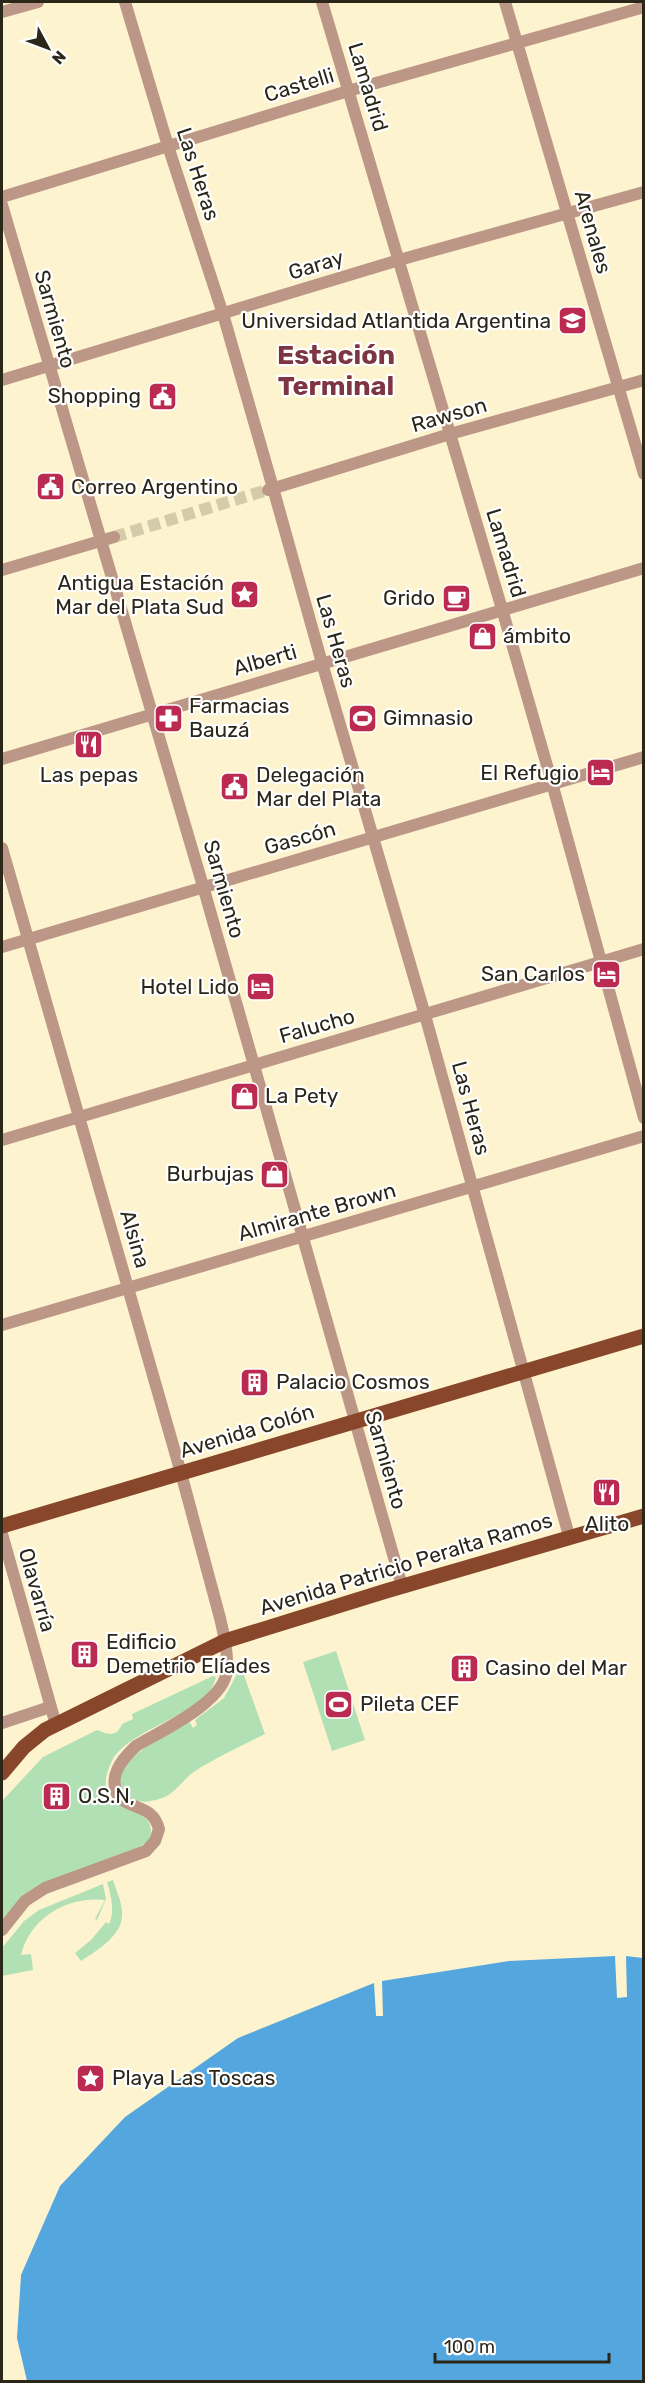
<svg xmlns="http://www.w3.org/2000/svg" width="645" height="2383" font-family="Rubik,sans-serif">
<rect width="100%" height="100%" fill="#fdf4cf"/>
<!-- green -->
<path fill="#b2e0b5" d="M336 1651 365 1740 332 1751 303 1662Z
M242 1670 265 1734C242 1746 217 1757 195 1771 183 1779 174 1796 159 1799 149 1802 137 1804 128 1796 96 1768 171 1731 189 1721L193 1728 197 1725 195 1720 224 1698 238 1672Z
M213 1676 216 1677C208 1716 127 1727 111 1763 85 1821 164 1798 149 1840L139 1848 48 1882 2 1924V1801L43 1757 97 1730C108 1735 117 1737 122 1724L133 1719 132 1714Z
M113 1880C116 1890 122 1902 122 1912 124 1935 97 1950 81 1961L75 1953 91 1940 106 1922 109 1924C115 1913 111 1894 107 1882Z
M103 1884 106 1899 97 1920 95 1919 105 1900C67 1896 30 1918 21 1955L31 1954 33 1970 2 1976V1948L24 1921 39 1910Z"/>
<!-- water -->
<path fill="#54a6df" d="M615 1956 617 1998 627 1997 626 1956 643 1958V2381H27L17 2338 21 2275 60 2186 125 2117 238 2038 374 1983 376 2016H383L382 1981 509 1961Z"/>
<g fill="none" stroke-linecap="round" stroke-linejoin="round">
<!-- street-tunnel -->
<path stroke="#d3cbaa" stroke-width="12" stroke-dasharray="12 6" stroke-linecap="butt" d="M114 537 267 490"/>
<!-- street -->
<path stroke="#bc9686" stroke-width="12" d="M125 2 168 146 223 314 273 488 322 663 425 1015 569 1536
M322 2 502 609 552 783 644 1118
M505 2 644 474
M2 12 38 2
M2 197 348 91 644 7
M2 205 203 886 402 1586
M2 380 399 260 644 192
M268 490 450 434 644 380
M2 570 114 537
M2 759 644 568
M2 848 181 1473 220 1618C224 1635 228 1652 227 1670 225 1702 161 1731 136 1746 121 1760 107 1777 119 1798 135 1810 153 1806 159 1829L155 1841 146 1851 45 1888 25 1901 2 1930
M2 947 644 757
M2 1140 644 949
M2 1325 644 1136
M2 1534 56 1725
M2 1723 50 1707"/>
<!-- primary -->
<path stroke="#88472a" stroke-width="15" d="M2 1526 644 1336
M2 1773 24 1747 45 1730 225 1641 386 1591 644 1516"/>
</g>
<!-- icons -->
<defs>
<symbol id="university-square" viewBox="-11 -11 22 22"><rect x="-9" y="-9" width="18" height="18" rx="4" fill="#bb2a50" stroke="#fff"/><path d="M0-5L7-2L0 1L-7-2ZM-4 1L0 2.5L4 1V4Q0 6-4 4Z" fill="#fff"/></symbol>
<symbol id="civic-square" viewBox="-11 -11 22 22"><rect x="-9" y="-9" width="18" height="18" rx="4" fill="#bb2a50" stroke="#fff"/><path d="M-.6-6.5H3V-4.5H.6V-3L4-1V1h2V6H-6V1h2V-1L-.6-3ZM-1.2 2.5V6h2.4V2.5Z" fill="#fff"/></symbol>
<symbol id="sight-square" viewBox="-11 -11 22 22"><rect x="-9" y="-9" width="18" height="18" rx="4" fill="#bb2a50" stroke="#fff"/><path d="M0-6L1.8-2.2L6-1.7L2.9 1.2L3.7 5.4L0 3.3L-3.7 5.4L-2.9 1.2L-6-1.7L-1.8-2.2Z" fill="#fff"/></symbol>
<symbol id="cafe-square" viewBox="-11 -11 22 22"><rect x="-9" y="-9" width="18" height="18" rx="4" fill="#bb2a50" stroke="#fff"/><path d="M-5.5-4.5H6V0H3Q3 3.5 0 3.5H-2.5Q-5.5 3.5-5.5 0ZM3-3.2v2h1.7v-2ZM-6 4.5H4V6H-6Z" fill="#fff"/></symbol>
<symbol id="shop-square" viewBox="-11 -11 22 22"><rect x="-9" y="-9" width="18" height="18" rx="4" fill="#bb2a50" stroke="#fff"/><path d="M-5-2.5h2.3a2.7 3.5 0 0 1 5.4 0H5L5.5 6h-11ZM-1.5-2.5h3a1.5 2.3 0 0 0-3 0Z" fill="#fff"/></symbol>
<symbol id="pharmacy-square" viewBox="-11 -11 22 22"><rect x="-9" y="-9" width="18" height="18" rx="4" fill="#bb2a50" stroke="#fff"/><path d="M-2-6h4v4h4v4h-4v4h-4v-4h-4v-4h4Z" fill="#fff"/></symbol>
<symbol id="stadium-square" viewBox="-11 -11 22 22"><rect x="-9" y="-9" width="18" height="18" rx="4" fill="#bb2a50" stroke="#fff"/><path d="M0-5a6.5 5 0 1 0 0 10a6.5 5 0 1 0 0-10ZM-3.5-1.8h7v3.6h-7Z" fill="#fff"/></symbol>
<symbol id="restaurant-square" viewBox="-11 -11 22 22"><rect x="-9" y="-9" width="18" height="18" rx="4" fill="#bb2a50" stroke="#fff"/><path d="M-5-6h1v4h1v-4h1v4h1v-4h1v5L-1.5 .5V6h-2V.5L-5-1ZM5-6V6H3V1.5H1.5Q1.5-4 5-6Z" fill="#fff"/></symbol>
<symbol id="hotel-square" viewBox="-11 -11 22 22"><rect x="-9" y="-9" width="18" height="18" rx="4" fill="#bb2a50" stroke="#fff"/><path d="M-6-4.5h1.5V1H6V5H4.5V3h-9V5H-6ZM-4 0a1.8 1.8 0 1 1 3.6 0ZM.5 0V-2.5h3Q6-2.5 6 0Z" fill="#fff"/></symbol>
<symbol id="building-square" viewBox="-11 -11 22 22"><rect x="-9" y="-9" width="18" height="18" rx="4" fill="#bb2a50" stroke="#fff"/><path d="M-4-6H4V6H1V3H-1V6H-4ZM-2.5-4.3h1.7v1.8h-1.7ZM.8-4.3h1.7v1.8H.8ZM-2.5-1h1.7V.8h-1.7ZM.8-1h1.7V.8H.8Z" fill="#fff"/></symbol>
</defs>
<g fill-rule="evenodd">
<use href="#university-square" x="556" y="304" width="33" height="33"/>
<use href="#civic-square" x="146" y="380" width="33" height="33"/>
<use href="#civic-square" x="34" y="470" width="33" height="33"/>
<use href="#sight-square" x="228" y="578" width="33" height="33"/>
<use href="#cafe-square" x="440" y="582" width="33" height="33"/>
<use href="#shop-square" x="466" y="620" width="33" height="33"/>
<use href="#pharmacy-square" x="152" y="702" width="33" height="33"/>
<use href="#stadium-square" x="346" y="702" width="33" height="33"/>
<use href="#restaurant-square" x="72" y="728" width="33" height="33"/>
<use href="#hotel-square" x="584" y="756" width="33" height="33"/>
<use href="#civic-square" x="218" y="770" width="33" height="33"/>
<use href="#hotel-square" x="590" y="958" width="33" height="33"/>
<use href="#hotel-square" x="244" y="970" width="33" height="33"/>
<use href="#shop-square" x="228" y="1080" width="33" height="33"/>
<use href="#shop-square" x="258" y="1158" width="33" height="33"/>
<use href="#building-square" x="238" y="1366" width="33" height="33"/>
<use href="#restaurant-square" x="590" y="1476" width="33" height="33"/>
<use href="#building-square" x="68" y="1638" width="33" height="33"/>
<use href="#building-square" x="448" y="1652" width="33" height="33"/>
<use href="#stadium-square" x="322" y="1688" width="33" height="33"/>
<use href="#building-square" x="40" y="1780" width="33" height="33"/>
<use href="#sight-square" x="74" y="2062" width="33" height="33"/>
</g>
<g text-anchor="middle" stroke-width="4.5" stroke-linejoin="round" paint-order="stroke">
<!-- street labels -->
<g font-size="21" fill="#2a2618" stroke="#fff">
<text transform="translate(299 85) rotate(-17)" y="7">Castelli</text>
<text transform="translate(368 87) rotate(73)" y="7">Lamadrid</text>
<text transform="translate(198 174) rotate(72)" y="7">Las Heras</text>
<text transform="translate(593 232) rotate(74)" y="7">Arenales</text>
<text transform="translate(316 265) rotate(-17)" y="7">Garay</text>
<text transform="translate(55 319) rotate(74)" y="7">Sarmiento</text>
<text transform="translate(449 415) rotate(-16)" y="7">Rawson</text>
<text transform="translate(506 553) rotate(73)" y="7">Lamadrid</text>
<text transform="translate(336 641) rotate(74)" y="7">Las Heras</text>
<text transform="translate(265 660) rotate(-16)" y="7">Alberti</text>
<text transform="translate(300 838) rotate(-16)" y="7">Gascón</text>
<text transform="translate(224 889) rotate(74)" y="7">Sarmiento</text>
<text transform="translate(317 1026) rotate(-16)" y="7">Falucho</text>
<text transform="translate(471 1108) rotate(75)" y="7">Las Heras</text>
<text transform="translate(317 1212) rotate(-16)" y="7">Almirante Brown</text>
<text transform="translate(135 1239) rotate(74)" y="7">Alsina</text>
<text transform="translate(247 1431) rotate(-17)" y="7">Avenida Colón</text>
<text transform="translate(386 1460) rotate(74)" y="7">Sarmiento</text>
<text transform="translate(406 1564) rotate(-17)" y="7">Avenida Patricio Peralta Ramos</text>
<text transform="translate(37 1590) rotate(74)" y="7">Olavarría</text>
</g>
<!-- poi labels -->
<g font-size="21" fill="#2a2618" stroke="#fff" text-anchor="start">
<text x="551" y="328" text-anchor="end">Universidad Atlantida Argentina</text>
<text x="141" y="403" text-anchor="end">Shopping</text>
<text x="71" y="494">Correo Argentino</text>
<text x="224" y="590" text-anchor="end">Antigua Estación<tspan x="224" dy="24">Mar del Plata Sud</tspan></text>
<text x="435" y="605" text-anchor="end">Grido</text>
<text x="503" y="643">ámbito</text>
<text x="189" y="713">Farmacias<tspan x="189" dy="24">Bauzá</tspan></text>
<text x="383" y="725">Gimnasio</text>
<text x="579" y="780" text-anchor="end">El Refugio</text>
<text x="89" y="782" text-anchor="middle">Las pepas</text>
<text x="256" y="782">Delegación<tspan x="256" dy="24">Mar del Plata</tspan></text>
<text x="585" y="981" text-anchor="end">San Carlos</text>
<text x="239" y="994" text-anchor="end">Hotel Lido</text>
<text x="265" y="1103">La Pety</text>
<text x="254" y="1181" text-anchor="end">Burbujas</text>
<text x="276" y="1389">Palacio Cosmos</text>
<text x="607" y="1531" text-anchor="middle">Alito</text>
<text x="106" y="1649">Edificio<tspan x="106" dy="24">Demetrio Elíades</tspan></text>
<text x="485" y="1675">Casino del Mar</text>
<text x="360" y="1711">Pileta CEF</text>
<text x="78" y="1803">O.S.N,</text>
<text x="112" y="2085">Playa Las Toscas</text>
</g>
<!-- district labels -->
<g font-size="27" font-weight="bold" fill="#7d3542" stroke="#fff">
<text x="336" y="364">Estación<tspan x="336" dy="31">Terminal</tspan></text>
</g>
</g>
<!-- border -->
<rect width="645" height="2383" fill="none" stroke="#2a2618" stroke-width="6"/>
<!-- north arrow -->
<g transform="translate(48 48) rotate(131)" stroke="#ffffff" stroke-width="4.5" paint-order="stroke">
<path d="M0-4.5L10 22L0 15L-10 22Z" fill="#2a2618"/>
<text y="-9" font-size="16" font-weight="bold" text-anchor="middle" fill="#2a2618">N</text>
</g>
<!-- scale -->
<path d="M435 2353v9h174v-9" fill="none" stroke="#2a2618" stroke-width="3"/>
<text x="444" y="2353" font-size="18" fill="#2a2618" stroke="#ffffff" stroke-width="4.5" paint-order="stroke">100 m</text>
</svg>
